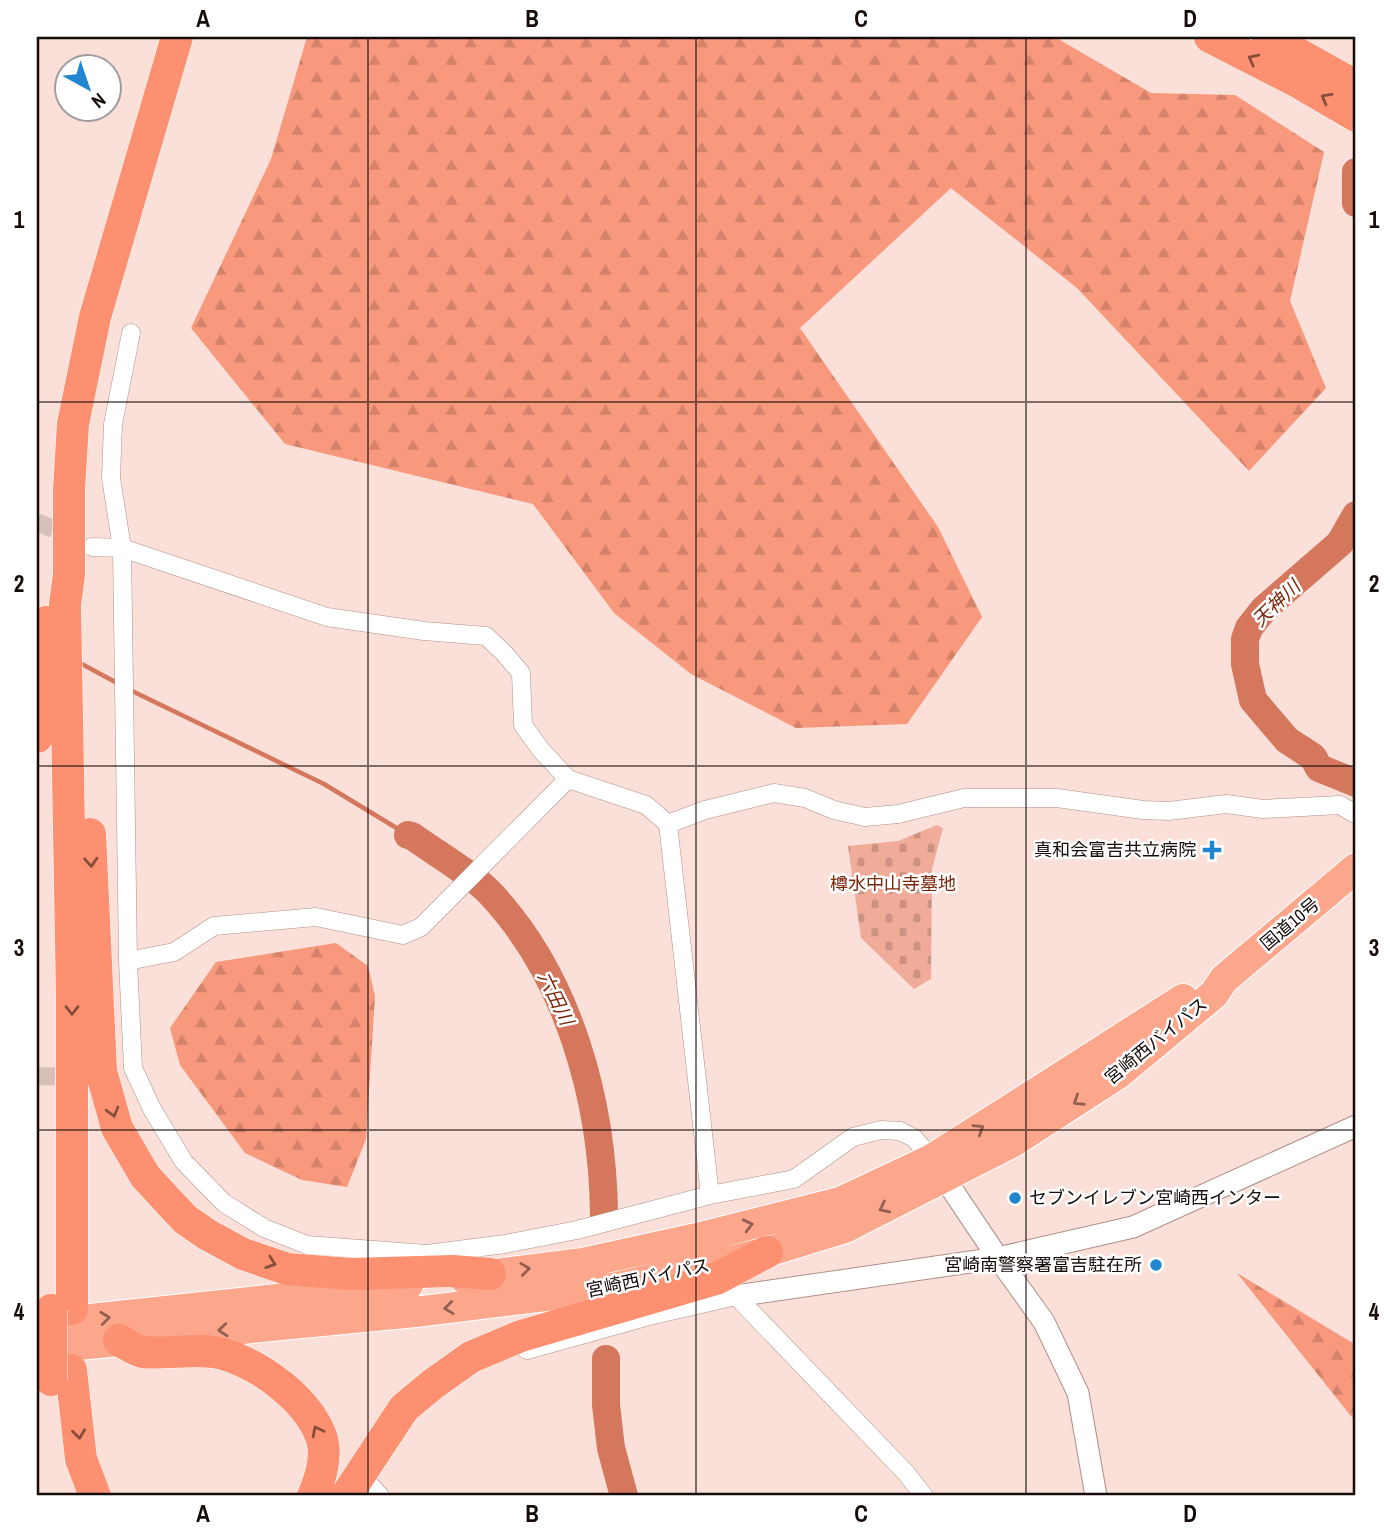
<svg xmlns="http://www.w3.org/2000/svg" width="1393" height="1533" font-family="'Archivo Narrow','Noto Sans JP',sans-serif">
<defs>
<pattern id="forest-firs" width="22" height="20" patternUnits="userSpaceOnUse" patternTransform="scale(1.75)"><rect width="22" height="20" fill="#f8987c"/><path d="M5 1l3.5 6h-7zM16 11l3.5 6h-7z" fill="#d4826a"/></pattern>
<pattern id="cemetery-stones" width="16" height="16" patternUnits="userSpaceOnUse" patternTransform="scale(1.75)"><rect width="16" height="16" fill="#f0ac99"/><path d="M2 7V4a2 2 0 0 1 4 0v3zM10 15v-3a2 2 0 0 1 4 0v3z" fill="#cd9382"/></pattern>
</defs>
<rect width="100%" height="100%" fill="#fae0d8"/>
<!-- forest -->
<path fill="url(#forest-firs)" d="M307 37H1055L1151 93 1235 95 1324 152 1290 301 1326 388 1249 471 1077 288 951 188 800 328 938 527 982 617 907 724 796 728 691 674 614 613 533 504 285 444 191 328 271 159Z
M336 943 368 966 375 996 366 1139 347 1187 302 1180 245 1153 180 1065 170 1028 216 962Z
M1237 1273 1356 1345V1421L1350 1415Z"/>
<!-- cemetery -->
<path fill="url(#cemetery-stones)" d="M937 825 943 828 932 869 931 979 914 989 861 938 848 846 898 841Z"/>
<g fill="none" stroke-linecap="round" stroke-linejoin="round">
<!-- stream -->
<path stroke="#d4775c" stroke-width="4.5" d="M78 662 119 684
M130 690 324 784 408 835"/>
<!-- river -->
<path stroke="#d4775c" stroke-width="28" d="M1356 172V203
M1356 515 1340 543 1264 609 1249 628 1245 639V664L1253 700 1287 740 1313 757 1319 768 1356 783
M408 835 412 836C434 852 472 874 490 893 569 977 603 1102 604 1215
M606 1359V1405L611 1448 624 1496"/>
<!-- minor-tunnel -->
<path stroke="#d8c0b9" stroke-width="18" stroke-dasharray="18 9" stroke-linecap="butt" d="M37 522 73 538
M37 1076 77 1077"/>
<defs>
<path id="minor" d="M131 333 113 424 111 478 122 548 128 961 133 1068 152 1109 184 1162 224 1203 264 1228 307 1245 427 1254 505 1244 577 1230 710 1195 794 1179 853 1137 881 1130 900 1131 914 1138 932 1159
M92 547 122 548 327 617 424 631 486 636 504 653 521 673 523 725 541 750 568 779 646 805 668 824 710 1195
M668 824 705 810 774 793 805 798 834 810 865 817 898 814 964 798H1057L1143 810 1169 811 1226 804 1263 809 1340 805 1355 814
M128 961 174 952 214 926 316 917 403 935 421 927 568 779
M527 1350 649 1316 736 1296 906 1473 924 1496
M368 1483 380 1496"/>
<path id="tertiary" d="M937 1167 998 1258 1044 1322 1078 1393 1096 1496
M736 1296 998 1258 1133 1227 1356 1126"/>
<path id="trunk" d="M464 1278 583 1263 697 1238 840 1202 932 1159 1183 999
M43 1324 408 1285
M37 1349 415 1312 612 1288 767 1252 845 1228 1013 1142 1118 1074 1214 994 1224 979 1356 868"/>
<path id="motorway" d="M1210 37 1296 81 1356 116
M1268 37 1356 86
M37 737C39 698 45 661 46 622
M90 834 101 1071 117 1128 145 1176 168 1201 186 1220 208 1235 243 1254 287 1269 351 1274 453 1271 490 1274
M72 1309V1000L65 604 69 575V489L73 424 95 317 177 37
M119 1340C126 1344 135 1351 143 1352 167 1355 200 1347 223 1354 261 1365 309 1400 322 1439 327 1457 320 1480 313 1496
M71 1370 81 1459 95 1496
M346 1496 404 1408 433 1384 471 1357 521 1336 716 1279 767 1252"/>
</defs>
<!-- minor casing -->
<use href="#minor" stroke="#af9087" stroke-width="19"/>
<!-- tertiary casing -->
<use href="#tertiary" stroke="#af9087" stroke-width="23"/>
<!-- trunk casing -->
<use href="#trunk" stroke="#fff" stroke-width="32"/>
<!-- motorway casing -->
<use href="#motorway" stroke="#fff" stroke-width="33"/>
<!-- minor -->
<use href="#minor" stroke="#fff" stroke-width="18"/>
<!-- tertiary -->
<use href="#tertiary" stroke="#fff" stroke-width="21"/>
<!-- trunk -->
<use href="#trunk" stroke="#fca68c" stroke-width="30"/>
<!-- motorway -->
<use href="#motorway" stroke="#fc9070" stroke-width="32"/>
<defs>
<path id="motorway-bridge" d="M51 1310V1380"/>
</defs>
<!-- motorway-bridge casing -->
<use href="#motorway-bridge" stroke="#fff" stroke-width="33" stroke-linecap="butt"/>
<!-- motorway-bridge -->
<use href="#motorway-bridge" stroke="#fc9070" stroke-width="32"/>
</g>
<!-- one-way arrows -->
<defs><path id="oneway-chevron" d="M-2-3.5L2.5 0L-2 3.5" fill="none" stroke-width="1.6" stroke-linecap="round" stroke-linejoin="round" transform="scale(1.75)"/></defs>
<g stroke="#884e3c">
<use href="#oneway-chevron" transform="translate(1253 59) rotate(-153)"/>
<use href="#oneway-chevron" transform="translate(1326 98) rotate(-150)"/>
<use href="#oneway-chevron" transform="translate(91 862) rotate(87)"/>
<use href="#oneway-chevron" transform="translate(72 1010) rotate(90)"/>
<use href="#oneway-chevron" transform="translate(113 1112) rotate(74)"/>
<use href="#oneway-chevron" transform="translate(271 1263) rotate(19)"/>
<use href="#oneway-chevron" transform="translate(317 1431) rotate(-117)"/>
<use href="#oneway-chevron" transform="translate(79 1434) rotate(83)"/>
</g>
<g stroke="#946051">
<use href="#oneway-chevron" transform="translate(1078 1101) rotate(147)"/>
<use href="#oneway-chevron" transform="translate(979 1129) rotate(-32)"/>
<use href="#oneway-chevron" transform="translate(884 1208) rotate(154)"/>
<use href="#oneway-chevron" transform="translate(748 1225) rotate(-14)"/>
<use href="#oneway-chevron" transform="translate(525 1269) rotate(-7)"/>
<use href="#oneway-chevron" transform="translate(449 1308) rotate(173)"/>
<use href="#oneway-chevron" transform="translate(105 1318) rotate(-6)"/>
<use href="#oneway-chevron" transform="translate(223 1330) rotate(175)"/>
</g>
<!-- grid -->
<path fill="none" stroke="#150b08" stroke-width="2" stroke-opacity="0.55" d="M368 37V1496M696 37V1496M1026 37V1496M37 402H1356M37 766H1356M37 1130H1356"/>
<!-- markers -->
<g fill="#2185d0" stroke="#fff" stroke-width="2.5">
<path d="M1208.5 839.5h7v7h7v7h-7v7h-7v-7h-7v-7h7z"/>
<circle cx="1015" cy="1198" r="7"/>
<circle cx="1156" cy="1265" r="7"/>
</g>
<g text-anchor="middle" stroke-width="5" stroke-linejoin="round" paint-order="stroke">
<!-- poi labels -->
<g font-size="18" fill="#150b08" stroke="#fff" text-anchor="end">
<text x="1196" y="856">真和会富吉共立病院</text>
<text x="1029" y="1204" text-anchor="start">セブンイレブン宮崎西インター</text>
<text x="1142" y="1271">宮崎南警察署富吉駐在所</text>
</g>
<!-- park labels -->
<g font-size="18" fill="#7b270c" stroke="#fff">
<text x="893" y="890">樽水中山寺墓地</text>
</g>
<!-- street labels -->
<g font-size="18" fill="#150b08" stroke="#fff">
<text transform="translate(1290 924) rotate(-40)" y="6">国道10号</text>
<text transform="translate(1156 1041) rotate(-39)" y="6">宮崎西バイパス</text>
<text transform="translate(648 1278) rotate(-12)" y="6">宮崎西バイパス</text>
</g>
<!-- water labels -->
<g font-size="19" font-style="italic" fill="#7b270b" stroke="#fff">
<text transform="translate(1276 603) rotate(-44)" y="7">天神川</text>
<text transform="translate(556 998) rotate(64)" y="7">六田川</text>
</g>
</g>
<!-- border -->
<rect width="1393" height="1533" fill="none" stroke="#ffffff" stroke-width="77"/>
<!-- north arrow -->
<g transform="translate(88 88) rotate(140)"><circle r="33" fill="#ffffff" stroke="#a19d9c" stroke-width="2"/>
<path d="M0-5L12 26L0 18L-12 26Z" fill="#2185d0"/>
<text y="-10" font-size="19" font-weight="bold" text-anchor="middle" fill="#150b08">N</text>
</g>
<rect x="38" y="38" width="1316" height="1456" fill="none" stroke="#150b08" stroke-width="2.5"/>
<g font-size="23" text-anchor="middle" font-weight="bold" fill="#150b08">
<text x="203" y="27">A</text>
<text x="532" y="27">B</text>
<text x="861" y="27">C</text>
<text x="1190" y="27">D</text>
<text x="19" y="228">1</text>
<text x="1374" y="228">1</text>
<text x="19" y="592">2</text>
<text x="1374" y="592">2</text>
<text x="19" y="956">3</text>
<text x="1374" y="956">3</text>
<text x="19" y="1320">4</text>
<text x="1374" y="1320">4</text>
<text x="203" y="1522">A</text>
<text x="532" y="1522">B</text>
<text x="861" y="1522">C</text>
<text x="1190" y="1522">D</text>
</g>
</svg>
